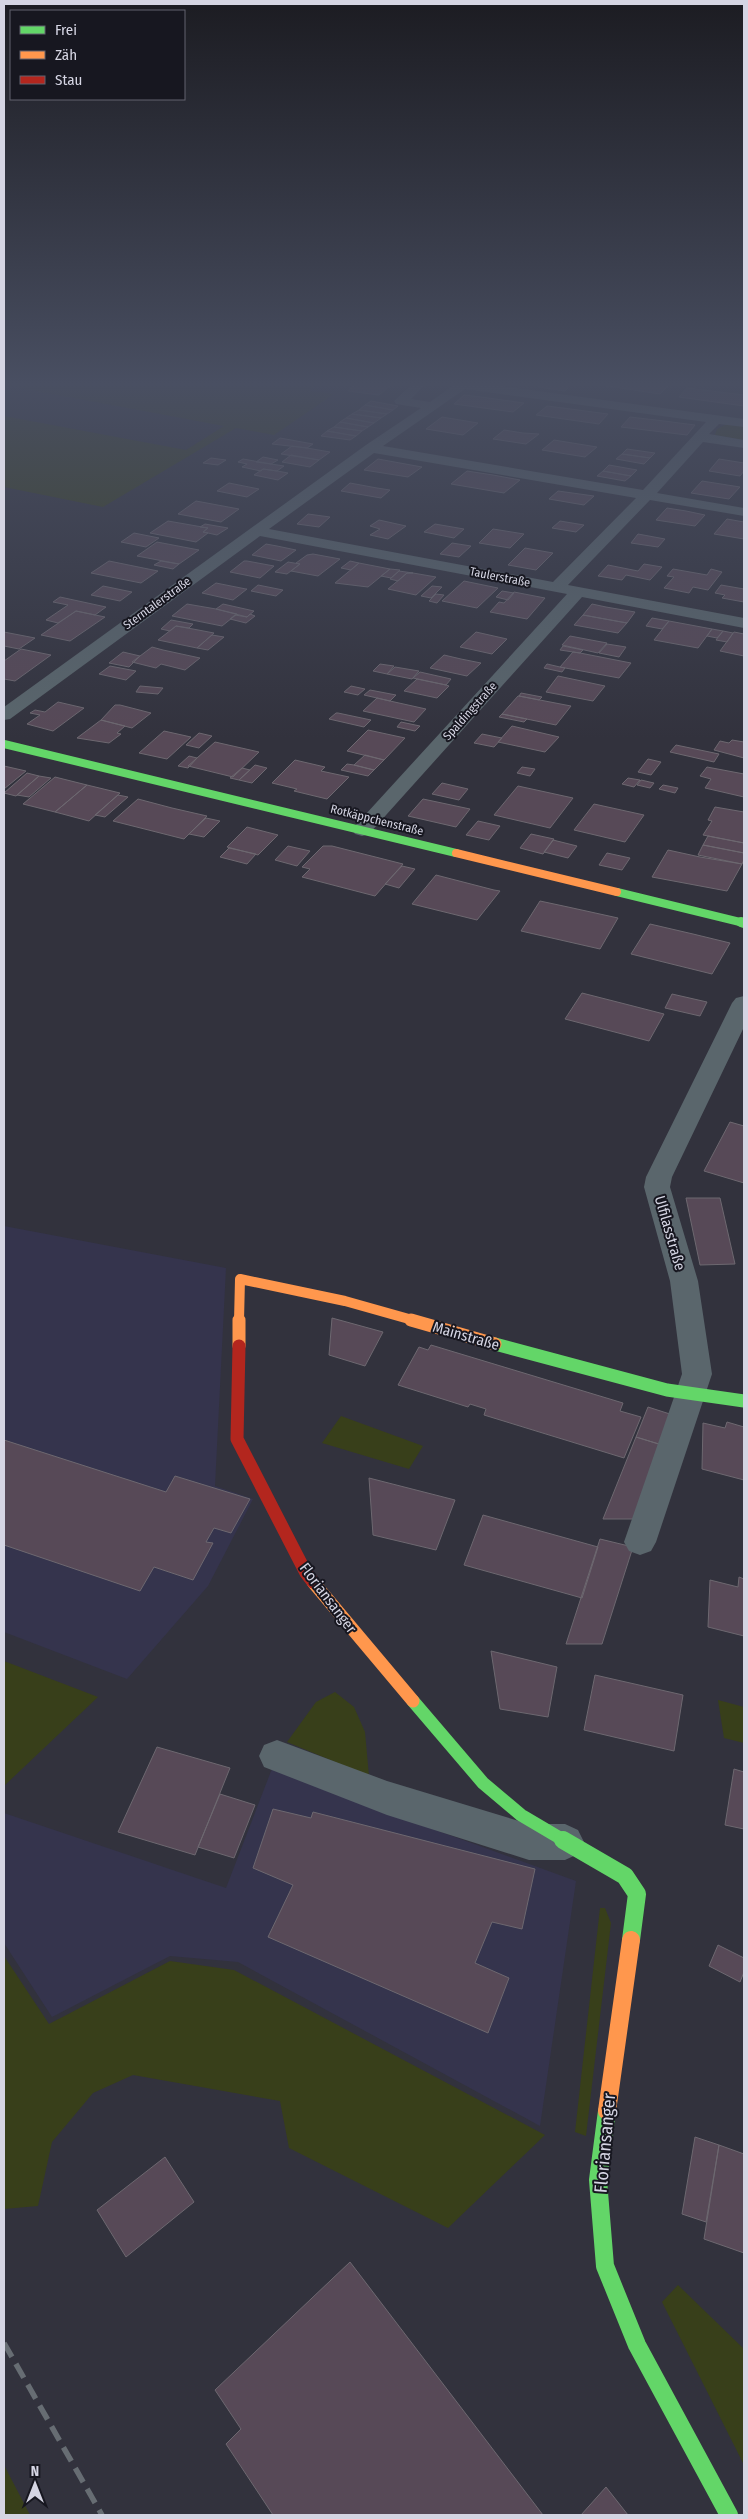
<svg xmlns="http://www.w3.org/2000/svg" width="748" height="2519" font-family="'Fira Sans Condensed',sans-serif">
<rect width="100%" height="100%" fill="#32323d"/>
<!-- built -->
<path fill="#35344d" d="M4 1226 226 1268 215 1486 253 1499 208 1586 127 1679 4 1632Z
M273 1766 397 1816 576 1881 540 2126 238 1962 170 1956 52 2017 4 1943V1813L226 1888Z"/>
<!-- green -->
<path fill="#383f1a" d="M4 385H316L309 391 334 394 274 435 236 428 103 507 4 487V416L186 450 224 426Z
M727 424 744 426V440L715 435 717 429Z
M341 1416 423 1446 409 1469 322 1443Z
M4 1661 98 1697 4 1786Z
M335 1692 354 1707 365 1732 369 1776 287 1742 316 1702Z
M718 1700 744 1707V1743L724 1738Z
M600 1908H605L611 1923 586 2136 575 2132Z
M4 1956 49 2024 170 1961 234 1970 545 2135 448 2228 289 2148 280 2101 133 2075 93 2093 52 2142 38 2206 4 2209Z
M678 2285 744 2349V2465L662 2302Z
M4 2465 30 2515H4Z"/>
<!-- building -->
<path fill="#574957" stroke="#6d6870" d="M355 385H391L379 395 348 391Z
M540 385H571L565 391 538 387Z
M601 385H669L660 394Z
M687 388 744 395V406L679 397Z
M464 395 481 397 524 403 513 412 454 404Z
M371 401 398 406 393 410 365 405Z
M365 405 393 410 387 414 359 410Z
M547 406 563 408 608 414 599 424 536 415Z
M359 410 387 414 381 418 352 414Z
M352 414 381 418 374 423 346 418Z
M442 417 478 423 463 435 426 429Z
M630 417 664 421 695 425 687 435 621 427Z
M346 418 374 423 368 427 340 422Z
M340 422 368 427 362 431 334 427Z
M334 427 362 431 356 436 327 431Z
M504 430 523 433 539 434 526 444 493 439Z
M327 431 356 436 350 440 321 436Z
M280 438 313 444 307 448 272 444Z
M554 440 597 447 585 457 542 450Z
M292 446 307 448 330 452 319 460 281 454Z
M627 449 655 453 650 458 622 454Z
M622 454 650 458 644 464 616 459Z
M291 455 319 460 310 467 282 462Z
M263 457 278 460 271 464 256 462Z
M211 458 226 460 218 465 203 463Z
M243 459 271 464 284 466 277 471 263 469 261 471 242 467 247 464 238 462Z
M378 459 422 467 408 477 364 470Z
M719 459 744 463V471L740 476 709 471Z
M609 465 637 470 631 476 603 471Z
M263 469 277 471 288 473 278 480 254 475Z
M467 471 493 475 520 480 504 493 451 484Z
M603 471 631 476 625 481 597 476Z
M702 481 740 487 729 499 691 493Z
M229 483 259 489 247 497 217 491Z
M350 483 377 488 390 490 381 498 341 491Z
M558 491 594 496 584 505 549 499Z
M196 501 239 509 221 522 178 514Z
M667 508 686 511 705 515 695 526 656 520Z
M308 514 330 517 319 527 297 524Z
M727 519 744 522V539L714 534Z
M379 520 406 526 388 539 370 535 380 529 370 526Z
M168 521 208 528 203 532 208 533 196 542 150 533Z
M560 521 584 525 576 532 552 528Z
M205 524 228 528 217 535 208 533 203 532 208 528 200 527Z
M435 524 464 529 454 538 424 532Z
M493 529 524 534 510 548 479 543Z
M134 533 159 538 146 547 121 542Z
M638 534 665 539 658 547 631 543Z
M157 542 199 550 179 564 137 556Z
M452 543 471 546 459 557 440 554Z
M266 544 277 546 296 550 281 561 252 555Z
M525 548 553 553 536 570 508 565Z
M313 554 340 559 318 576 291 571 300 564 296 563 307 555Z
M109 561 158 571 141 583 91 573Z
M161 561 179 564 173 569 154 565Z
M244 561H247L274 566 260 578 230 572Z
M350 561 359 563 351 570 341 568Z
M288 562 300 564 287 574 275 572Z
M359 563 390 569 368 587 335 583Z
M644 564 662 567 650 580 626 575 622 580 598 576 608 565 638 571Z
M390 569 400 570 391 578 381 576Z
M673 569 707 575 711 569 722 572 708 590 693 587 689 593 664 588 674 577 667 576Z
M399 571 413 573H407L398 581 390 579Z
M407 573H413L436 577 416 595 388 589Z
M464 581 498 588 477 608 442 601Z
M216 583 246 589H247L233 600 202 593Z
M258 585 283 590 276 596 251 591Z
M721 585 744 589V602L722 598 725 595 715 593Z
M103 586 132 592 120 601 91 595Z
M432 586 442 587 431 598 421 596Z
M502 591 514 593 508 600 496 597Z
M514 592 545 598 527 619 490 612 499 602 504 603Z
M436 594 444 595 437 603 429 601Z
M60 597 106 607 95 615 76 611 58 623 46 620 68 605 53 602Z
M187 604 216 609 237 614 222 626 172 616Z
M223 604 254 611 247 617 216 609Z
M592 604 606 607 635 612 627 623 583 615Z
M76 611 105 617 70 641 41 635Z
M250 614 255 616 246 623 230 619 235 615 247 617Z
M583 615 627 623 618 633 574 625Z
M652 618 669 621 662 629 646 626Z
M171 620 193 624 189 628 176 626 170 631 161 629Z
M669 621 712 629 698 648 654 640Z
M176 626 193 629 214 633 197 648 158 640Z
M712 629 723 631 717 638 707 636Z
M723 631 733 633 727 642 716 640Z
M4 632 35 638 19 649 4 646Z
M476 632 507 639 492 654 460 647Z
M734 632 744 634V656L720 651Z
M212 635 224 637 208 650 197 648Z
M570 636 607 643 598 653 562 645Z
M607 644 626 647 619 657 599 653Z
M563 646 583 650 580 653 560 650Z
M152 647 163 650 200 658 185 670 161 664 156 668 132 662Z
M21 649 51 655 15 681 4 679V661Z
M123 652 140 656 129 667 109 663Z
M573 652 580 653 631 663 619 678 560 667Z
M444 655 461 659 481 663 467 676 430 668Z
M380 664 394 666 387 674 373 671Z
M547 664 560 667 565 668 562 672 544 668Z
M110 666 136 671 126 680 99 674Z
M395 667 419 671 412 679 387 674Z
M420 672 451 679 446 685 413 678Z
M558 676 605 686 593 701 546 692Z
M417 679 446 685 449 686 437 698 404 691Z
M140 686 163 688 158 694 136 692Z
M351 686 365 689 358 695 344 692Z
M370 690 396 695 390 701 364 695Z
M521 693 542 697 539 700 519 696Z
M518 696H519L571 706 556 725 502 714Z
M377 698 390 701 426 709 414 722 363 711Z
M58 702 84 708 53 731 27 724 40 715 30 713 35 710 45 712Z
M115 705H120L151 713 132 728 101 720Z
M336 713H338L371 720 364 727 329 719Z
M502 714 527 719 524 722 499 717Z
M101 720 125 726 117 733 121 734 109 743 77 738Z
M401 722 420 726 415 731 397 727Z
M512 726 559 737 545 752 498 742Z
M368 730 405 738 384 760 347 751Z
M164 731 191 737 167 759 139 753Z
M199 733 212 736 199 748 186 745Z
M482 734 502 738 494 747 474 743Z
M732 740 744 742V758L714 750 720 741 729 743Z
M215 742 259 752 233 777 188 766Z
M676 745 719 754 714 762 670 752Z
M365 755 384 760 374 770 354 765Z
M189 756 197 758 188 768 178 766Z
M648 759 661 762 651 775 638 772Z
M295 760 325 767 321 771 349 777 327 799 294 791 297 789 272 783Z
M347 764 354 765 374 770 368 776 341 770Z
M255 765 267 768 252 783 239 780Z
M4 766 26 771 4 789Z
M522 767 535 769 530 776 517 773Z
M707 767 744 774V797L705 788 711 779 700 776Z
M242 768 250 770 239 780 230 778Z
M27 773 39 776 16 796 4 793Z
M39 776 51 778 29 797 17 795Z
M55 777 87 785 55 812 23 804Z
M628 778 640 780 634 787 622 784Z
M641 780 654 783 650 788 637 785Z
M442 783 468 789 459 800 432 794Z
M87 785 120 793 89 821 55 812Z
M663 785 678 788 675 793 659 789Z
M518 786 573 798 550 828 494 815Z
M118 795 128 797 105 817 95 815Z
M138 799 172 808 207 816 184 839 113 821Z
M423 799 470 809 456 827 408 816Z
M594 804 644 815 625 842 574 830Z
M715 807 744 812V843L703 835 712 821 708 820Z
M206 818 220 821 204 837 189 834Z
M478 821 500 826 489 840 466 835Z
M247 827 278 835 258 855 227 847Z
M531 834 554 839 543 854 520 848Z
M708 836 744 843V853L703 845Z
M553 840 577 846 568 858 544 852Z
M703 845 744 853V860L742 864 698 855Z
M288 846 310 851 297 866 275 860Z
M323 846H332L403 864 375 896 302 877 310 869 302 867Z
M229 848 256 854 247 864 220 857Z
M668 850 700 857 742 864 727 891 652 877Z
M607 853 630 858 622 870 599 865Z
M402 866 415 869 399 888 385 884Z
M436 875 494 890 500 891 477 920 412 904Z
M540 901 568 907 618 918 600 949 521 931Z
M650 924 693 934 730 943 712 974 631 954Z
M582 993 629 1005 664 1014 649 1041 565 1019Z
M672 994 707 1002 700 1016 665 1008Z
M730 1122 744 1126V1183L704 1171Z
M686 1198H720L735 1264 700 1265Z
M332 1318 383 1332 365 1366 329 1355Z
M431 1345 623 1403 620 1411 641 1417 624 1458 484 1415 486 1409 470 1404 468 1407 398 1385 419 1347 428 1350Z
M648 1407 673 1415 662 1445 636 1437Z
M727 1422 744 1427V1480L702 1469 703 1423 725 1428Z
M636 1437 662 1445 633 1519H603Z
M4 1440 166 1492 175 1476 250 1499 231 1533 214 1528 206 1542 213 1543 193 1580 154 1567 140 1591 4 1545Z
M369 1478 455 1500 436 1550 373 1535Z
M483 1515 598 1547 582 1598 464 1565Z
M600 1539 633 1547 602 1644H566Z
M739 1577 744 1579V1636L708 1627 710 1580 738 1587Z
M491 1651 557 1667 548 1717 500 1709Z
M595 1675 683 1695 674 1751 584 1730Z
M157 1747 230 1768 195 1855 118 1832Z
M734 1769 744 1772V1829L725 1825Z
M220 1794 255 1805 234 1858 198 1847Z
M273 1809 311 1818 313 1812 535 1869 522 1929 492 1922 475 1963 509 1978 488 2033 268 1937 293 1885 253 1868Z
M718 1945 744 1958V1972L740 1982 709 1966Z
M695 2137 719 2145 706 2222 682 2214Z
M719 2145 744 2154V2253L704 2239Z
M165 2157 194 2202 126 2257 97 2210Z
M350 2262 543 2515H273L226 2444 241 2429 215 2390Z
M606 2487 628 2515H581Z"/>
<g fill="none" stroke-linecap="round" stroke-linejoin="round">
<!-- street -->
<path fill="#5a666c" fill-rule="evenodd" d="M411 385H425L411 399 430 402 454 385H493L744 419V427L719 424 709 434 744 440V448L703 442 657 493 744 508V516L650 500 568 585 744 618V628L582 597 369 834 362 836 355 834 352 830 355 826 567 594 260 536 10 719 4 720V707L366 445 421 408 396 404 394 401ZM465 389 706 422 643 490 383 446ZM374 453 636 498 553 582 269 529Z
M744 996V1027L672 1177 670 1187 698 1281 712 1374 656 1542 651 1551 640 1555 629 1551 624 1542 682 1374 670 1281 644 1187 646 1177 732 1003 736 998Z
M277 1740 387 1781 529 1824H565L578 1830 584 1842 578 1854 565 1860H529L387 1815 264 1767 259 1756 264 1745Z"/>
<!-- fast-far3 -->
<path stroke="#63d668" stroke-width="8" d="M4 744 456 853
M617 892 744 923"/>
<!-- fast-far2 -->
<path stroke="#63d668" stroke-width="10" d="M741 922 744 923"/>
<!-- fast-far1 -->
<path stroke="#63d668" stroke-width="13" d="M495 1344 667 1390 744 1401
M413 1701 483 1783 521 1815 565 1841"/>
<!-- fast -->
<path stroke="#63d668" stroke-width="18" d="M563 1840 625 1876 637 1894 631 1940
M607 2111 598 2180 605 2266 637 2345 729 2515"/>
<!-- slow-far3 -->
<path stroke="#ff974d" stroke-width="8" d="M456 853 617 892"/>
<!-- slow-far2 -->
<path stroke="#ff974d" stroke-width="10" d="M239 1321 240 1279 345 1301 416 1321"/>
<!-- slow-far1 -->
<path stroke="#ff974d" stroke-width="13" d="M411 1320 495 1344
M239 1346V1320
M313 1582 413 1701"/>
<!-- slow -->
<path stroke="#ff974d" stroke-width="18" d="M607 2111 631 1940"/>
<!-- jam -->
<path stroke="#b3261e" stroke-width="13" d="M239 1346 237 1439 306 1573 313 1582"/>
<!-- rail -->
<path stroke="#676d73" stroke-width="5.5" stroke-dasharray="16 8" stroke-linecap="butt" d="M4 2343 102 2515"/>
</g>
<!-- sky -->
<linearGradient id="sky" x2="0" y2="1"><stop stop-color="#1c1c22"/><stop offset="0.52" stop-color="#494f62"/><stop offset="1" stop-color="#494f62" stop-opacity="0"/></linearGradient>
<rect width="748" height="738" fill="url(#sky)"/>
<g text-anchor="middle" stroke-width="4" stroke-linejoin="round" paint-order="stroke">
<!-- far-street labels -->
<g font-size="12" fill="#d5d5e3" stroke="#171720">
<text transform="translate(500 577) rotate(11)" y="4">Taulerstraße</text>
<text transform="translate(157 603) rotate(-36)" y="4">Sterntalerstraße</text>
<text transform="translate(470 711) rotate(-48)" y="4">Spaldingstraße</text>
<text transform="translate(377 820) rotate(14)" y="4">Rotkäppchenstraße</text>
</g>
<!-- street labels -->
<g font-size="15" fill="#d5d5e3" stroke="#171720">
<text transform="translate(670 1233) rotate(74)" y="5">Ulfilasstraße</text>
<text transform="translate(466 1336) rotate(16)" y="5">Mainstraße</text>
<text transform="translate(328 1598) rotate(53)" y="5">Floriansanger</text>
</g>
<!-- near-street labels -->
<g font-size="18" fill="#d5d5e3" stroke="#171720">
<text transform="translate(605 2143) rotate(-85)" y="6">Floriansanger</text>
</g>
</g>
<!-- border -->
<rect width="748" height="2519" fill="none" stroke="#d5d5e3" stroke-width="10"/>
<!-- legend -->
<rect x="10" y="10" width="175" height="90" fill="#171720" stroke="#63636e"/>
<rect x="20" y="26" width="25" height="8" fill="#63d668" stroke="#63636e"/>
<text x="55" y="35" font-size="15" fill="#d5d5e3">Frei</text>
<rect x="20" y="51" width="25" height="8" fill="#ff974d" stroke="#63636e"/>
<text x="55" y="60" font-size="15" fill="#d5d5e3">Zäh</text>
<rect x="20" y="76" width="25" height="8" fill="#b3261e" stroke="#63636e"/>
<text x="55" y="85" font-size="15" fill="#d5d5e3">Stau</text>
<!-- north arrow -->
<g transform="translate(35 2484)" stroke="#171720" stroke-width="4" paint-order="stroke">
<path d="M0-4L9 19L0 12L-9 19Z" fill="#d5d5e3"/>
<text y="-8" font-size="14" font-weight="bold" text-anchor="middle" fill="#d5d5e3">N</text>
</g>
</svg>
